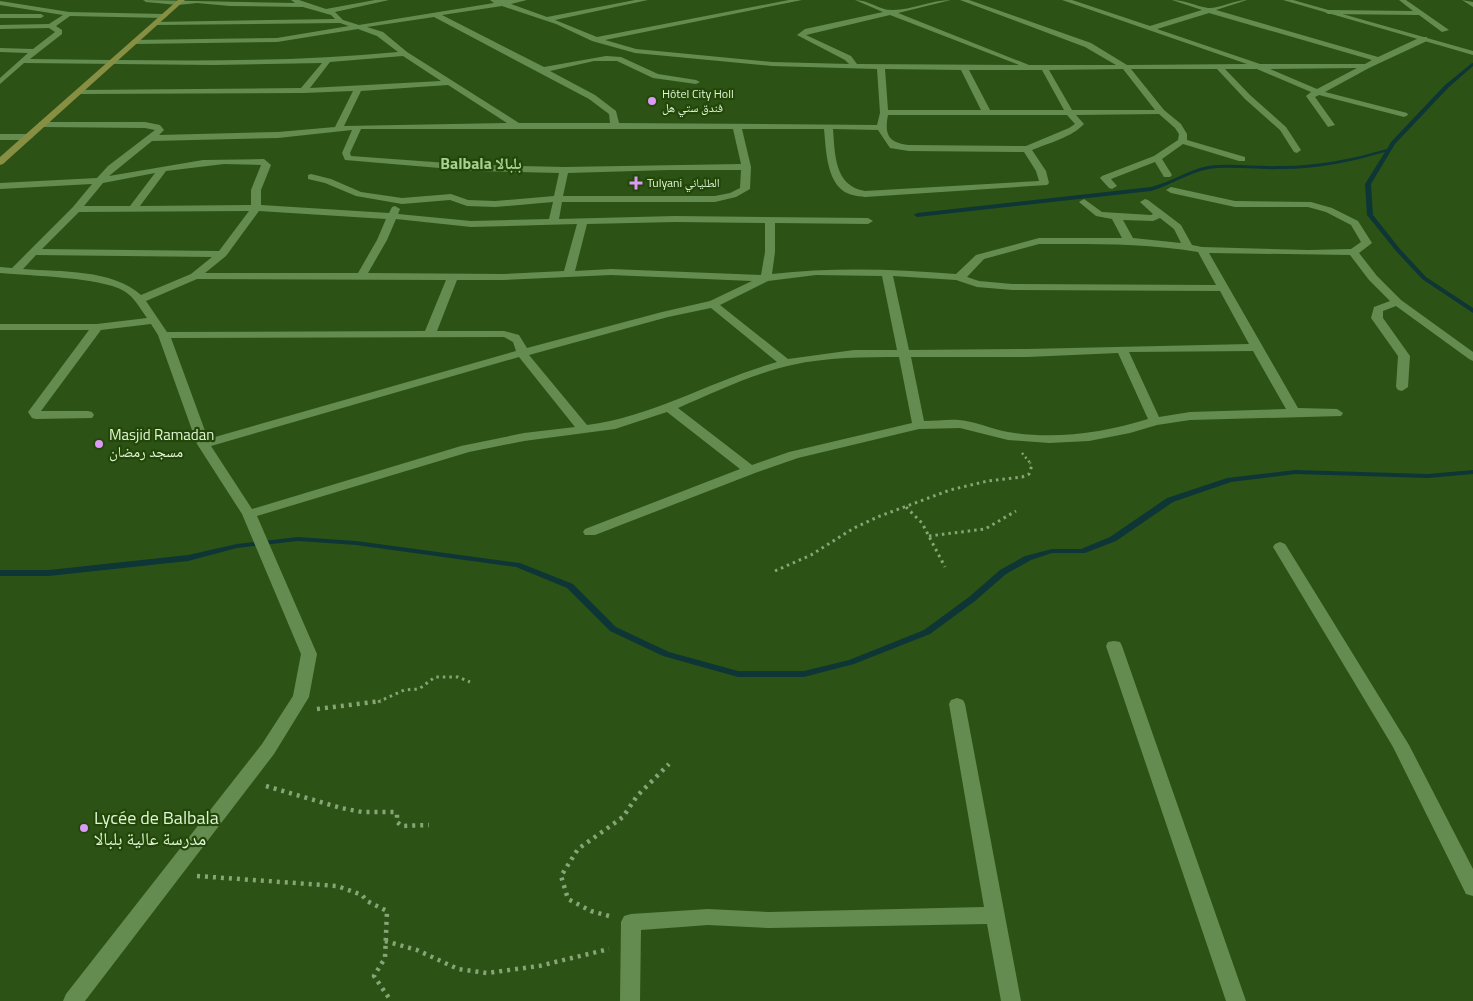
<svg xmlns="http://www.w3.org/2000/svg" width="1473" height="1001" font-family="'Titillium Web','Noto Naskh Arabic',sans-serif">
<rect width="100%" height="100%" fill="#2d5216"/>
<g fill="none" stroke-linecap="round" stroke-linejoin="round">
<!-- stream -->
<path fill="#0e3636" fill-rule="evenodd" d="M1472 63H1473V66L1449 87 1395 144 1371 184 1373 215 1400 249 1426 277 1473 308V313L1422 279 1396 251 1367 215 1365 184 1385 152C1351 162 1317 169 1282 169 1258 170 1233 166 1209 169 1188 173 1171 185 1151 191L917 217 914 215 917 213 1151 187C1171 182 1188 170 1208 166 1233 163 1257 167 1281 166 1318 166 1352 159 1387 149L1391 142 1445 85Z
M1295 470 1428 474 1473 470V474L1428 478 1295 474 1231 482 1173 502 1116 541 1085 553H1052L1031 560 1006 574 975 601 930 634 854 664 804 677H738L663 656 610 631 567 588 516 567 356 545 298 541 237 548 188 561 49 576H0V570H49L188 555 237 544 298 537 356 541 520 563 573 584 616 627 669 652 738 671H804L849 660 924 630 969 597 1000 570 1025 556 1052 549H1081L1110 537 1167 498 1227 478Z"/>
<!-- path-far2 -->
<path stroke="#87a577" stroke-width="2.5" stroke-dasharray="2 3" stroke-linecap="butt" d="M1022 453 1031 464"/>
<!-- path-far1 -->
<path stroke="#87a577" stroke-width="3" stroke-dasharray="2.5 4" stroke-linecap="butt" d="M906 507 922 523 945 567
M929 536 985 529 1016 511
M775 571 811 555 854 528 880 516 950 490 988 481 1022 477 1029 474 1032 465 1030 463
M378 702 404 690 419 689 435 677H458L470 682"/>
<!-- path -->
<path stroke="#87a577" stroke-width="4.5" stroke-dasharray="3 5" stroke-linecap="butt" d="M317 709 381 701
M266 786 341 808 362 812H395L397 814V822L402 826 429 825
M197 876 337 886 362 895 367 901 387 911 385 958 374 976 391 1001
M609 916 591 911 568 899 561 876 578 849 623 817 637 796 669 764
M385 941 417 950 458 969 487 973 539 966 609 949"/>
<!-- minor -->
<path fill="#658c50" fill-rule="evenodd" d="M143 0 295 3 291 0H299L326 9 375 0H389L335 12 343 20 359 25 494 3 490 0H527L511 4 547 17 635 0H648L555 20 597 37 789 0H802L605 40 636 49 772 62 849 64 845 60 797 35 805 29 883 12 855 0C869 0 881 11 893 10 912 10 931 0 951 0L898 13 1029 65H1116L1085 47 960 0H969L1091 43 1127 65 1247 64 1062 0H1072L1150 26 1202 10 1172 0C1185 0 1195 6 1208 8 1218 9 1235 0 1247 0L1216 10 1378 57 1421 37H1427V41L1369 68 1325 92 1407 113 1408 115 1404 117 1319 95 1315 97 1335 125 1328 127 1306 96 1311 92 1257 69H1225L1250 95 1286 127 1301 150 1297 153 1294 152 1280 130 1245 99 1217 69H1131L1164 110 1181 124 1187 134V140L1245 157V161H1239L1183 144 1162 159 1172 175 1170 177H1164L1155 162 1111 179 1117 186 1112 189 1109 188 1100 178 1102 176 1154 156 1178 140 1179 134 1175 128 1159 114 1076 115 1084 124C1072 137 1049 143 1032 150L1046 171 1049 183 1047 185 865 197C857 196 848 195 842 190 826 177 826 147 824 129H742L751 167 750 189 736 197 715 202H562L559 219 675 216 868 218 873 221 868 224 775 223V252L772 274C833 267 894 269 956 274L976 255 1039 238H1122L1112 219 1096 216 1079 202 1084 199 1102 212 1151 215 1153 214 1140 202 1145 199 1148 200 1181 225 1192 245 1202 247 1308 250 1351 249 1361 242 1351 225 1326 212 1308 207H1235L1171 193 1166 190 1171 187 1235 201 1311 202 1332 208 1358 221 1372 243 1359 253 1377 276 1401 300 1473 352V361L1469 359 1396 306 1383 311V318L1410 356 1408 387 1402 391 1398 390 1396 387 1398 356 1371 318 1374 307 1390 301 1369 280 1350 255 1209 253 1298 408 1337 409 1343 413 1341 416 1190 420 1157 425 1130 433 1089 441 1049 443 1008 440 960 428 919 429 798 458 755 473 595 535H585L583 532 585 529 740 469 667 412 615 429 524 441 469 452 257 516 317 654 309 697 274 754 85 1001H63L66 994 262 744 293 696 301 654 242 514 197 444 158 335 151 324 101 330 41 411H88L92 412 94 415 92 418 36 419 32 418 28 412 89 330H0V324H97L147 318C140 308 134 297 124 291 101 277 30 276 0 273V267L12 268 73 207 92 184 0 189V183L97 178 108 166 155 130 145 128 42 127 39 126V122H145L160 125 164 130 159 135 278 132 335 127 353 91 303 93 79 94 75 92 79 90 301 88 322 63 213 65 24 63 0 84V78L28 53 0 52V48L33 49 55 32 49 28 0 29V25L49 24 63 15 0 5V1L69 12 164 14 167 16 164 18 70 16 56 26 62 30V34L30 59C153 60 275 64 398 52L377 36 358 29 277 42 135 44H132V40L277 38 349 26 340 23 156 25 154 24V22L335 19 331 15 303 7 230 6 197 3 178 5 146 2ZM502 6 556 24 592 41 635 53 772 66 877 69 880 113 877 125 619 123 616 111 595 95 550 71 594 61H617L653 78 696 84 700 82 696 80 658 74 621 57 606 56 544 67 442 15ZM1209 13 1372 60 1365 64H1260L1157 29ZM890 15 1019 65 857 64 851 56 806 35ZM434 17 589 99 609 114 610 123H519L407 52 383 32 367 27ZM403 56 441 81 310 88 330 62ZM1357 68 1317 89 1270 69ZM885 69 961 70 981 110H888ZM1123 69 1155 110H1072L1049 70ZM969 70H1042L1064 110H990ZM448 85 507 123 344 126 361 91ZM888 115H1067L1075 124 1069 128 1026 146 909 145C889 143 884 135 888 115ZM361 129H733L741 164 564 167 475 165 351 156 350 153ZM833 129 878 130 890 148 909 151 1024 152 1036 171 1039 181 865 191C834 186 835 154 833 129ZM352 130 342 153 345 160 475 171 559 173 554 196 495 201 468 200 451 194 402 198 361 192 331 179 311 174 308 175V179L325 183 356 196 402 204 450 200 467 206 495 207 553 202 549 219 471 221 398 214 400 209 395 206 392 207 389 213 261 205V190L271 165 264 159 203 160 109 176 152 141 278 138ZM224 164 261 165 251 190V205L140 206 166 171ZM669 170H741L740 188 730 193 715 196H563L568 173ZM155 173 130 206H84L103 183ZM249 211 219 251 42 249 79 212ZM259 211 386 219 377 240 358 273H205L226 256ZM1160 218 1174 229 1181 243 1133 238 1123 220 1153 221ZM396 219 471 227 577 224 564 271 503 274 368 273 387 240ZM675 222 765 223V252L761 275 611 269 575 271 587 224ZM1039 244C1093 244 1145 243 1198 252L1216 285 1012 284 979 281 967 277 984 259ZM36 255 212 257 191 274 141 295C112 269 61 272 23 269ZM611 275 752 281 710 301 662 312 527 348 519 335 504 331H437L457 280H503ZM816 275 882 276 897 350H854L788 359 720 305 768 281ZM893 276 956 280 977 287 1012 290 1220 291 1249 344 1027 349 909 350ZM197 279 446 280 425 331 167 332 146 301ZM711 308 777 362C713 380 654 416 587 425L529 355 668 317ZM504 337 513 342 516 351 208 439 171 338ZM1253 351 1286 409 1190 412 1159 417 1129 352ZM1118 353 1148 419C1103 433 1054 440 1008 432 991 429 975 421 959 420 948 419 936 421 924 421L911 357H1027ZM519 357 575 427 524 433 461 446 252 509 211 446ZM899 357 912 423 789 452 752 465 678 408C715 392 752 374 792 365 827 357 864 357 899 357Z
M1399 0H1406L1449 30 1442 32 1419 15 1328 14 1325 12 1328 10 1413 11Z
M1462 0 1473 2V7Z
M0 14H41L44 16 41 18H0Z
M0 134H29L33 137 29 140H0Z
M1280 542 1285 544 1287 547 1409 745 1473 869V896L1466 894 1393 747 1273 547 1275 544Z
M1114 641 1120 642 1122 646 1246 1001H1226L1106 646 1108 642Z
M957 698 963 700 965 704 1021 1001H1001L987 924 769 928 708 925 641 930 640 1001H620L621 922 624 916 631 914 708 909 769 912 984 907 949 704 951 700Z"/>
<!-- tertiary -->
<path fill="#658c50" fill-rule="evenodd" d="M1283 0H1293L1473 51V55Z"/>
<!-- secondary -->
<path fill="#878f43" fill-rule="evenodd" d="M178 0H185L3 164 0 165V157Z"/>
</g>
<!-- markers -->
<g fill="#db9af6" stroke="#224708" stroke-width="2">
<circle cx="652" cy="101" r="5"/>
<path d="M633.5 175.5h5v5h5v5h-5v5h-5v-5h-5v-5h5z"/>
<circle cx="99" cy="444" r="5"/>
<circle cx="84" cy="828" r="5"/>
</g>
<g text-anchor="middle" stroke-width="4.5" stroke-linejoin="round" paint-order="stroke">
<!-- far-poi labels -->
<g font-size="12" fill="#dff5d5" stroke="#224708" text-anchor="start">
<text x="662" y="98">Hôtel City Holl<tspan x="662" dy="14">فندق ستي هل</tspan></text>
<text x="647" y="187">Tulyani الطلياني</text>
</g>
<!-- poi labels -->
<g font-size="15" fill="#dff5d5" stroke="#224708" text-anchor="start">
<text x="109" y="440">Masjid Ramadan<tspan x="109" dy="17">مسجد رمضان</tspan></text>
</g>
<!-- far-district labels -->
<g font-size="16" font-weight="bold" fill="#a6d191" stroke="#224708">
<text x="481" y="169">Balbala بلبالا</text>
</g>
<!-- near-poi labels -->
<g font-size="18" fill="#dff5d5" stroke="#224708" text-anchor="start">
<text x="94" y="824">Lycée de Balbala<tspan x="94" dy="21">مدرسة عالية بلبالا</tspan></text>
</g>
</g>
</svg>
